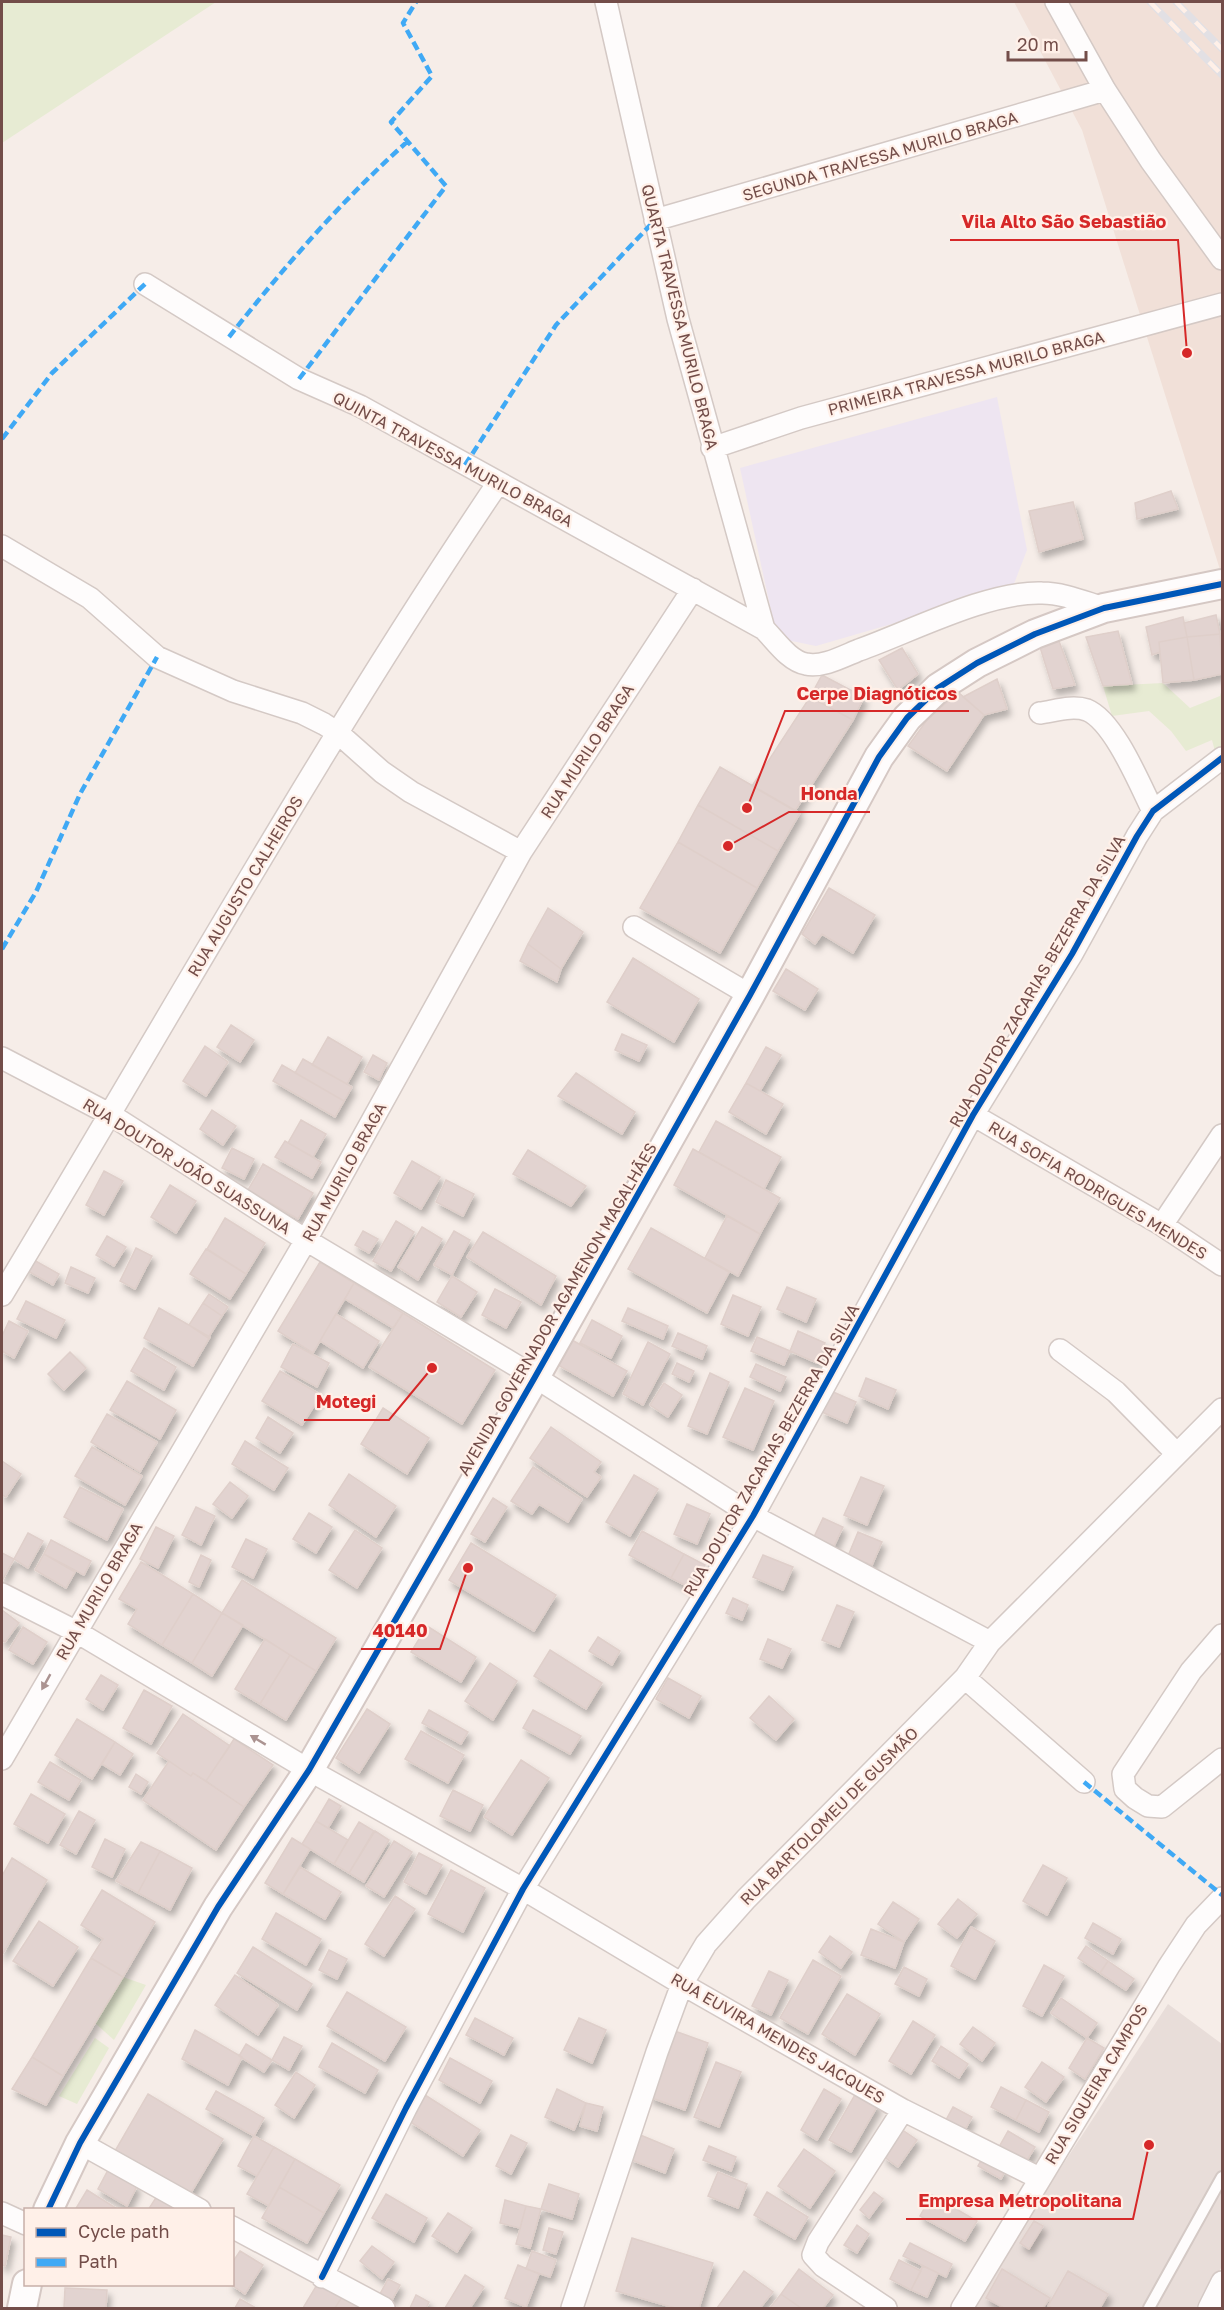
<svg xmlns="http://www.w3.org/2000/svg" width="1224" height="2310" font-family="'Golos Text',sans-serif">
<defs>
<filter id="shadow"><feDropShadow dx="3.5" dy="6" stdDeviation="3" flood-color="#0004"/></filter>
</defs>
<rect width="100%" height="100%" fill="#f6ede8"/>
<!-- residential -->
<path fill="#f1e0d8" d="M1014 2H1222V576L1082 130Z"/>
<!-- industrial -->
<path fill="#e8ddd9" d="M1168 2004 1222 2044V2266L1201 2308H976L1009 2247Z"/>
<!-- education -->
<path fill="#eee5f1" d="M997 397 1027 550 1012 589 816 646 777 638 740 468Z"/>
<!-- green -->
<path fill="#e7ebd3" d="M2 2H216L2 143Z
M1163 683 1190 708 1220 696 1222 689V750L1216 755 1212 740 1186 751 1171 731 1149 711 1112 716 1103 686Z
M123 1977 146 1985 114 2040 95 2023Z
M95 2038 109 2048 77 2104 59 2096Z"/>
<!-- building -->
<path fill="#e2d3d0" stroke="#dfcfca" stroke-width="1.5" filter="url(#shadow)" d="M1171 491 1178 509 1137 519 1135 503Z
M1073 502 1083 539 1039 552 1029 511Z
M1216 615 1220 634 1187 637 1184 623Z
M1183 617 1187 637 1159 642 1160 652 1152 655 1146 627Z
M1118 631 1132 684 1103 686 1086 637Z
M1220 634 1222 674 1194 680 1187 637Z
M1187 637 1194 680 1163 683 1159 642Z
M1059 641 1075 685 1053 689 1040 647Z
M902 648 918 674 898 690 879 660Z
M822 675 864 697 853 720 810 697Z
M997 679 1007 709 984 715 963 697Z
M958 692 984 715 947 771 908 746 927 720Z
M810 697 853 720 795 811 752 786Z
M720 767 800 813 778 851 698 805Z
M698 805 778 851 757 888 678 842Z
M678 842 757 888 720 953 640 908Z
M829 888 875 915 853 953 822 934 815 944 802 934Z
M548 908 583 932 561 969 528 944Z
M528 944 561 969 557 982 520 961Z
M633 958 699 999 674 1042 607 1002Z
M786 969 818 989 805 1010 773 991Z
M231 1025 254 1040 240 1062 217 1047Z
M622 1034 647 1045 639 1061 615 1050Z
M328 1037 362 1057 347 1084 312 1065Z
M205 1046 228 1062 206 1096 183 1081Z
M766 1047 781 1055 760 1091 746 1083Z
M373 1055 387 1063 379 1080 364 1072Z
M303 1059 352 1087 344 1101 295 1073Z
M282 1065 344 1101 335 1117 273 1081Z
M576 1073 635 1112 622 1134 558 1096Z
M746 1083 783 1104 766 1134 729 1112Z
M212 1110 236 1126 223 1145 200 1129Z
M301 1120 326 1134 313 1157 288 1143Z
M716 1121 781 1157 764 1189 699 1152Z
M285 1141 321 1162 312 1178 275 1157Z
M232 1148 254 1159 244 1179 222 1168Z
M693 1149 780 1198 760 1234 674 1185Z
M528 1150 586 1186 571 1206 513 1174Z
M412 1161 440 1177 421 1209 394 1193Z
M263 1164 313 1193 298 1219 248 1190Z
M104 1171 123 1181 104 1215 86 1205Z
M446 1180 474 1194 463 1216 436 1202Z
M170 1185 196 1201 176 1233 151 1217Z
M727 1216 760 1234 738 1276 705 1258Z
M225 1218 265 1243 246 1274 207 1249Z
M396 1221 414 1232 391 1271 373 1261Z
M422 1227 442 1239 418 1280 398 1267Z
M651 1228 729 1272 707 1313 628 1269Z
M363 1231 378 1239 369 1253 355 1245Z
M454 1231 470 1240 452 1275 434 1265Z
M483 1232 556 1276 541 1305 467 1257Z
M107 1236 126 1247 114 1266 96 1255Z
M136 1248 152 1256 135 1289 120 1281Z
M206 1249 246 1274 230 1299 190 1274Z
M32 1259 59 1274 53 1285 26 1270Z
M320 1262 354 1283 313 1353 278 1331Z
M71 1267 95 1278 88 1293 65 1283Z
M452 1276 477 1292 461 1317 437 1302Z
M354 1283 403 1313 393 1328 345 1299Z
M787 1287 816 1299 806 1322 777 1309Z
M495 1289 521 1302 506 1328 482 1315Z
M209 1294 228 1307 222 1316 203 1303Z
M733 1295 761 1307 748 1336 721 1324Z
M26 1301 65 1320 56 1338 17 1319Z
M203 1303 222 1316 208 1338 189 1325Z
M159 1308 210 1337 193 1366 144 1338Z
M628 1308 668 1326 663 1339 622 1321Z
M403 1313 495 1370 462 1424 369 1367Z
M336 1314 379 1341 363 1368 320 1341Z
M592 1320 622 1336 611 1358 580 1343Z
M9 1321 28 1331 14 1358 2 1351V1336Z
M798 1331 825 1343 817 1363 790 1351Z
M678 1333 707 1346 702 1359 672 1346Z
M757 1337 790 1351 784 1365 751 1351Z
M572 1340 627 1371 613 1396 558 1365Z
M648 1342 670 1354 643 1405 623 1394Z
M293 1344 329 1363 317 1387 281 1367Z
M144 1348 176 1367 164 1390 131 1371Z
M70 1352 86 1368 64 1390 48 1374Z
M677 1363 694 1371 689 1382 672 1374Z
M756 1364 786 1377 780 1391 750 1377Z
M280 1371 321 1395 302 1425 262 1401Z
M710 1373 729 1382 707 1434 688 1426Z
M866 1378 896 1390 888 1409 859 1396Z
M127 1381 176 1410 160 1439 110 1410Z
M664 1383 682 1395 668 1417 650 1405Z
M745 1388 774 1401 753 1450 723 1437Z
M831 1391 856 1402 847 1423 822 1412Z
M383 1408 429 1438 407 1474 361 1444Z
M107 1414 157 1442 140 1472 91 1442Z
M268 1417 293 1433 280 1453 256 1438Z
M551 1427 601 1462 594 1472 601 1477 587 1497 530 1458Z
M245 1441 288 1468 274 1490 232 1464Z
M92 1447 142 1476 125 1505 75 1476Z
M2 1461 21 1474 6 1497 2 1495Z
M533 1467 582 1499 568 1522 539 1504 532 1514 511 1501Z
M349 1474 396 1506 376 1537 329 1505Z
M634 1475 658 1489 630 1536 606 1522Z
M861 1477 884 1486 867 1525 844 1515Z
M230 1482 248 1496 232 1518 213 1504Z
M80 1487 123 1509 107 1540 64 1517Z
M493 1498 507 1507 485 1542 471 1534Z
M687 1504 710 1514 697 1544 674 1534Z
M196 1507 215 1516 201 1545 182 1535Z
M309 1513 332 1527 316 1553 293 1539Z
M823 1518 843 1527 834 1546 814 1537Z
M156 1527 174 1536 158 1568 140 1559Z
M355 1530 382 1548 357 1588 329 1570Z
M642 1531 684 1554 671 1578 629 1555Z
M858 1532 882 1542 872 1565 848 1556Z
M28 1533 43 1541 28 1568 14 1559Z
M246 1539 267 1549 253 1578 232 1567Z
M51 1540 91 1561 84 1575 44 1554Z
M471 1543 556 1595 534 1631 449 1580Z
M2 1553 14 1559 2 1581Z
M44 1554 75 1572 66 1588 35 1570Z
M684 1554 705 1565 692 1589 671 1578Z
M201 1555 211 1560 199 1587 189 1582Z
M763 1555 793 1567 783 1590 753 1577Z
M141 1562 193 1594 162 1645 128 1624 137 1609 119 1599Z
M242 1580 336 1638 316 1671 222 1613Z
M193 1594 222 1613 192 1663 162 1645Z
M733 1598 748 1605 742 1620 726 1613Z
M837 1605 854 1612 839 1647 822 1640Z
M2 1610 19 1623 5 1642 2 1640Z
M222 1613 243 1625 212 1676 192 1663Z
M427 1626 476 1657 461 1682 411 1652Z
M23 1627 47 1642 33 1664 9 1650Z
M598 1637 620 1651 612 1665 589 1651Z
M265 1639 290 1655 260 1704 235 1689Z
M768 1639 791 1649 782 1668 760 1659Z
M550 1650 602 1683 586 1709 534 1676Z
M290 1655 316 1671 286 1720 260 1704Z
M490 1663 517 1681 493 1720 465 1701Z
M101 1675 118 1685 103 1710 86 1699Z
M668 1678 701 1696 689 1718 656 1699Z
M144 1690 172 1706 151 1744 123 1728Z
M769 1696 794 1719 776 1740 750 1718Z
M367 1709 390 1724 359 1773 336 1758Z
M429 1710 468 1732 461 1744 422 1723Z
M533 1710 581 1736 570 1754 523 1728Z
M183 1714 230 1746 206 1781 193 1773 191 1776 157 1753Z
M77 1719 115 1742 92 1779 55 1755Z
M421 1731 464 1755 448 1783 405 1759Z
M234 1739 273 1765 244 1807 206 1781Z
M115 1742 133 1754 120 1775 102 1764Z
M521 1760 549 1778 512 1835 484 1817Z
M169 1761 191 1776 193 1773 244 1807 216 1850 143 1800Z
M50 1762 81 1780 69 1800 38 1782Z
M136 1774 148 1782 141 1794 129 1787Z
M453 1790 483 1805 470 1831 440 1816Z
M31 1794 65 1814 48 1843 14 1824Z
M329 1799 341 1806 328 1828 316 1821Z
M79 1811 95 1820 76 1854 60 1845Z
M316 1821 348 1840 334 1864 302 1844Z
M359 1822 374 1831 349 1873 334 1864Z
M375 1831 389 1840 364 1882 349 1873Z
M292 1838 310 1849 283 1894 265 1883Z
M105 1839 125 1849 112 1877 92 1867Z
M394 1841 412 1852 384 1897 366 1886Z
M141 1842 160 1851 138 1893 116 1881Z
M160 1851 192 1868 170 1910 138 1893Z
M419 1853 442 1865 426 1894 404 1882Z
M12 1858 47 1880 2 1955V1876Z
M1043 1865 1067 1878 1047 1915 1023 1901Z
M300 1867 341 1892 325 1919 283 1894Z
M451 1870 485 1888 463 1932 428 1914Z
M102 1890 155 1922 123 1977 91 1958 103 1939 81 1925Z
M395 1896 415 1909 384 1956 365 1944Z
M958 1899 977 1914 957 1938 938 1924Z
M893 1902 919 1919 904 1942 878 1924Z
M276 1913 321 1939 306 1965 262 1939Z
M39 1921 78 1947 53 1986 13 1961Z
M1093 1923 1121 1939 1113 1954 1085 1938Z
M971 1927 995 1941 975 1979 951 1966Z
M871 1929 904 1942 895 1968 861 1955Z
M830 1936 852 1952 841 1968 819 1952Z
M1086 1946 1108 1961 1100 1973 1078 1958Z
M253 1947 312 1984 297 2010 237 1973Z
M329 1950 347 1959 337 1979 319 1970Z
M91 1958 123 1977 63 2076 32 2057Z
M813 1960 841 1976 808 2034 780 2018Z
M1108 1961 1134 1979 1126 1990 1100 1973Z
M1044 1965 1064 1976 1042 2016 1023 2006Z
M904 1967 927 1979 919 1996 895 1984Z
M769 1971 788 1980 771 2015 752 2006Z
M235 1975 278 2005 258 2035 215 2005Z
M347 1992 406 2027 385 2061 327 2026Z
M847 1994 880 2014 855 2055 822 2034Z
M1061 1998 1097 2023 1087 2038 1051 2013Z
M475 2018 513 2038 504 2055 466 2035Z
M579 2018 606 2030 592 2063 564 2050Z
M913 2021 935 2035 911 2074 889 2061Z
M973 2027 995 2043 982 2061 960 2044Z
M195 2030 242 2057 228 2085 182 2059Z
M672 2030 708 2043 685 2110 649 2097Z
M284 2037 302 2046 289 2070 272 2060Z
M1087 2038 1104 2048 1085 2079 1069 2068Z
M332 2043 378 2070 365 2093 319 2067Z
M246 2044 272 2060 264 2072 239 2056Z
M941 2046 968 2064 959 2078 932 2061Z
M32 2057 63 2076 46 2105 12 2089Z
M450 2058 492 2081 480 2103 439 2080Z
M716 2062 741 2072 719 2127 694 2117Z
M1042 2062 1064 2077 1046 2102 1025 2087Z
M296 2072 315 2085 294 2118 275 2105Z
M1001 2087 1026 2100 1016 2120 991 2107Z
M557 2089 586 2103 574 2130 545 2117Z
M824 2089 841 2099 817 2140 801 2130Z
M216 2091 264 2118 254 2136 206 2109Z
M856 2093 878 2105 851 2152 829 2140Z
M148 2094 223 2139 189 2196 115 2151Z
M425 2095 480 2130 463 2156 409 2121Z
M1026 2100 1049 2112 1039 2132 1016 2120Z
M586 2103 603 2107 597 2131 580 2126Z
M953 2107 972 2117 965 2130 946 2120Z
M901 2129 917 2140 898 2167 883 2156Z
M1008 2131 1035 2147 1026 2162 999 2147Z
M638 2134 674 2149 665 2173 629 2159Z
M511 2135 527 2143 511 2174 496 2166Z
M254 2136 274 2147 257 2176 238 2166Z
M709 2146 736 2157 731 2171 703 2160Z
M274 2147 295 2159 269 2206 247 2194Z
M804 2149 835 2171 810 2208 778 2186Z
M983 2157 1005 2171 1001 2179 978 2166Z
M295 2159 340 2185 324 2213 279 2187Z
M108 2170 137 2186 127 2206 98 2189Z
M718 2172 747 2184 738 2208 708 2196Z
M549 2184 579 2194 572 2219 541 2209Z
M279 2187 324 2213 307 2243 262 2218Z
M87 2190 119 2210H75Z
M767 2192 808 2217 795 2239 754 2215Z
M874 2192 883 2199 869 2218 860 2210Z
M159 2193 183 2210H148Z
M386 2194 427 2218 414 2242 372 2218Z
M932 2195 977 2221 965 2241 920 2216Z
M505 2200 526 2206 520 2228 500 2223Z
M526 2206 541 2209 530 2248 516 2244Z
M448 2213 472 2228 457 2252 432 2236Z
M1034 2221 1043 2226 1029 2249 1020 2243Z
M857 2225 869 2234 857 2253 844 2245Z
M549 2228 563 2232 556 2254 543 2250Z
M2 2235 11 2237 5 2266 2 2265Z
M632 2238 713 2263 699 2308H675L616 2291Z
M910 2243 952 2264 946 2277 903 2256Z
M372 2246 394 2262 382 2279 360 2261Z
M240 2251 263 2265 245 2294 230 2284H232V2263Z
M532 2251 556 2260 550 2277 526 2269Z
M899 2260 921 2271 911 2290 890 2279Z
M518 2265 539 2274 526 2307 505 2298Z
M923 2266 938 2273 927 2297 911 2290Z
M799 2269 833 2295 823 2308H801L781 2294Z
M1002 2269 1050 2298 1043 2308H1004L986 2298Z
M744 2271 773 2292 760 2308H717Z
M1068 2271 1108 2294 1100 2308H1052L1048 2306Z
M465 2275 484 2287 470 2308H445Z
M388 2279 400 2285 392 2300 380 2294Z
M318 2283 342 2297 335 2308H303Z
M65 2288 107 2290 106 2308H64Z
M781 2294 801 2308H770Z
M416 2295 429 2302 426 2308H410Z
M342 2297 360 2308H335Z
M240 2299 256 2308H235Z"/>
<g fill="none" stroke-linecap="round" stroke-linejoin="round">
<defs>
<path id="lane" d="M1149 2308 1222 2177"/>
<path id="street" d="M606 2 678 319 764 629
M1056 2 1105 90 1151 161 1222 259
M655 220 1105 90
M145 284 299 379 360 406 764 629C776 641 789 661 806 664 822 668 844 656 859 650 910 632 988 591 1042 593 1063 593 1084 602 1104 608
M712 448 801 418 1222 304
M2 546 90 598 157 657 233 691 302 713 324 724 338 733 382 772 411 792 521 852
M1040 713C1055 711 1072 705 1087 710 1114 721 1140 785 1153 811
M634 927 750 995
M2 1058 111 1115 306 1240 535 1377 753 1516 990 1642
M973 1115 1162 1225 1222 1265
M1162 1225 1222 1135
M2 1295C166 1024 320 746 498 483
M1060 1350 1116 1392 1177 1454
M2 1594 75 1631 309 1770 523 1889 682 1984 903 2110 1039 2178
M1222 1635 1191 1671 1123 1774 1125 1789 1135 1798 1148 1806 1162 1807 1222 1759
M965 1678 1084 1782
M2 1759 306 1240 521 852 693 589
M80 2143 200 2210
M2 2213 26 2224
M232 2227 384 2308
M322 2277 406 2108 523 1889 753 1516 973 1115 1072 954 1137 836 1153 811 1222 758
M572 2308 657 2052 682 1984 706 1944 746 1899 965 1678 990 1642 1222 1409
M886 2308 823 2266 813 2255 818 2242 903 2110
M962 2308 1169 1966 1196 1925 1222 1898
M1209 2308 1222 2282"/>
<path id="secondary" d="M48 2210 80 2143 218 1907 309 1770 535 1377 750 995 879 757 907 718 938 688 977 663 1035 634 1104 608 1222 584
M22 2308 27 2284"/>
</defs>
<!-- lane casing -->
<use href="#lane" stroke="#d4c9c5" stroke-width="14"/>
<!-- street casing -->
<use href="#street" stroke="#d4c9c5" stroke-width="24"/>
<!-- secondary casing -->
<use href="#secondary" stroke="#d5c8c4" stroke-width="32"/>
<!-- lane -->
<use href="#lane" stroke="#fefcfc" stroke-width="10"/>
<!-- street -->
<use href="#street" stroke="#fefcfc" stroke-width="21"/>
<!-- secondary -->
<use href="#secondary" stroke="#fefcfc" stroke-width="28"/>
<defs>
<path id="rail" d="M1150 2 1222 75
M1176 2 1222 49"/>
</defs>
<!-- rail casing -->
<use href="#rail" stroke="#e2e0e4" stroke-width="7"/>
<!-- rail -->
<use href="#rail" stroke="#fff0e8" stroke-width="4.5" stroke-dasharray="14" stroke-linecap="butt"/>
<!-- quiet -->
<path stroke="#3fa9f5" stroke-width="4.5" stroke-dasharray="9 4.5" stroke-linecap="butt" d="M229 337C284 267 342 200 408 141
M299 379 446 186 391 122 432 76 403 23 416 2
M2 439 52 373 145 284
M465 465 556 325 655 220
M2 949 36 892 80 794 157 657
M1084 1782 1222 1895"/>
<defs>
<path id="cycleway" d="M48 2210 80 2143 218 1907 309 1770 535 1377 750 995 879 757 907 718 938 688 977 663 1035 634 1104 608 1222 584
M322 2277 406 2108 523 1889 753 1516 973 1115 1072 954 1137 836 1153 811 1222 758"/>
</defs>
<!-- cycleway casing -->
<use href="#cycleway" stroke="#fff0e8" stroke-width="10"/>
<!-- cycleway -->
<use href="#cycleway" stroke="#0057b8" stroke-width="6"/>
</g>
<!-- one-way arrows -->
<defs><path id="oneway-solid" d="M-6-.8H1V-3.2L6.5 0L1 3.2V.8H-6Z" transform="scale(1.5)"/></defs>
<g fill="#ab9391">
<use href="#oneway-solid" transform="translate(46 1682) rotate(119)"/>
<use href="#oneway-solid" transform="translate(258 1740) rotate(-149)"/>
</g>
<g text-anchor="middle" stroke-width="4.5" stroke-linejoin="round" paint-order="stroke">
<!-- street labels -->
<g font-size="16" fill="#734d49" stroke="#fff0e8">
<text transform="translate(880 156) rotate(-16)" y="6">SEGUNDA TRAVESSA MURILO BRAGA</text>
<text transform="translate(680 317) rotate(76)" y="6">QUARTA TRAVESSA MURILO BRAGA</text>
<text transform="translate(966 373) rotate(-15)" y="6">PRIMEIRA TRAVESSA MURILO BRAGA</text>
<text transform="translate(453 459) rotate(28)" y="6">QUINTA TRAVESSA MURILO BRAGA</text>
<text transform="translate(587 751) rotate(-57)" y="6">RUA MURILO BRAGA</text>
<text transform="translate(245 886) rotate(-59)" y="6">RUA AUGUSTO CALHEIROS</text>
<text transform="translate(1037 981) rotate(-60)" y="6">RUA DOUTOR ZACARIAS BEZERRA DA SILVA</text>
<text transform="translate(187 1166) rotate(32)" y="6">RUA DOUTOR JOÃO SUASSUNA</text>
<text transform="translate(344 1172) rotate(-61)" y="6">RUA MURILO BRAGA</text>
<text transform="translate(1098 1190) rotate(31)" y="6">RUA SOFIA RODRIGUES MENDES</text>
<text transform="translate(557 1309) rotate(-60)" y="6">AVENIDA GOVERNADOR AGAMENON MAGALHÃES</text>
<text transform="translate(771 1450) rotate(-60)" y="6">RUA DOUTOR ZACARIAS BEZERRA DA SILVA</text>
<text transform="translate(99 1591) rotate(-60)" y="6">RUA MURILO BRAGA</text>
<text transform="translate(829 1816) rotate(-45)" y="6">RUA BARTOLOMEU DE GUSMÃO</text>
<text transform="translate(778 2038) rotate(30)" y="6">RUA EUVIRA MENDES JACQUES</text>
<text transform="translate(1096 2084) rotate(-59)" y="6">RUA SIQUEIRA CAMPOS</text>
</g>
</g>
<!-- callouts -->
<path fill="none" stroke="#d62828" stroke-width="2" d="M1187 353L1178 240H950M747 808L785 711H969M728 846L789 812H870M432 1368L389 1420H304M468 1568L440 1649H361M1149 2145L1133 2219H906"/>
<g fill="#d62828" stroke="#fff0e8" stroke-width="2">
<circle cx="1187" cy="353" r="6"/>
<circle cx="747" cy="808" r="6"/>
<circle cx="728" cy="846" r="6"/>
<circle cx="432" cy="1368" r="6"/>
<circle cx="468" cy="1568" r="6"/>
<circle cx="1149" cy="2145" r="6"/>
</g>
<g font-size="18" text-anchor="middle" font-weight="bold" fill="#d62828" stroke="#fff0e8" stroke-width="4.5" stroke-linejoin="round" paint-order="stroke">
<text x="1064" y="228">Vila Alto São Sebastião</text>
<text x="877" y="700">Cerpe Diagnóticos</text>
<text x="829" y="800">Honda</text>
<text x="346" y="1408">Motegi</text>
<text x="400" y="1637">40140</text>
<text x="1020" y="2207">Empresa Metropolitana</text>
</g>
<!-- border -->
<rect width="1224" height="2310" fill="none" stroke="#734d49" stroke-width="6"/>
<!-- legend -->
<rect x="24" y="2208" width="210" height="78" fill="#fff0e8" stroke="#c7afa8" stroke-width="1.5"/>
<rect x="36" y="2228" width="30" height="9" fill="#0057b8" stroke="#c7afa8" stroke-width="1.5"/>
<text x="78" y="2238" font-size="18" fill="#734d49">Cycle path</text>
<rect x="36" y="2258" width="30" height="9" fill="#3fa9f5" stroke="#c7afa8" stroke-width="1.5"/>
<text x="78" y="2268" font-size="18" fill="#734d49">Path</text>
<!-- scale -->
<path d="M1008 51v9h78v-9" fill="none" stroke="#734d49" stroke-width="3"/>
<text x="1017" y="51" font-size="18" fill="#734d49" stroke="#fff0e8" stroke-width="4.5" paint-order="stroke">20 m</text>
</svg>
